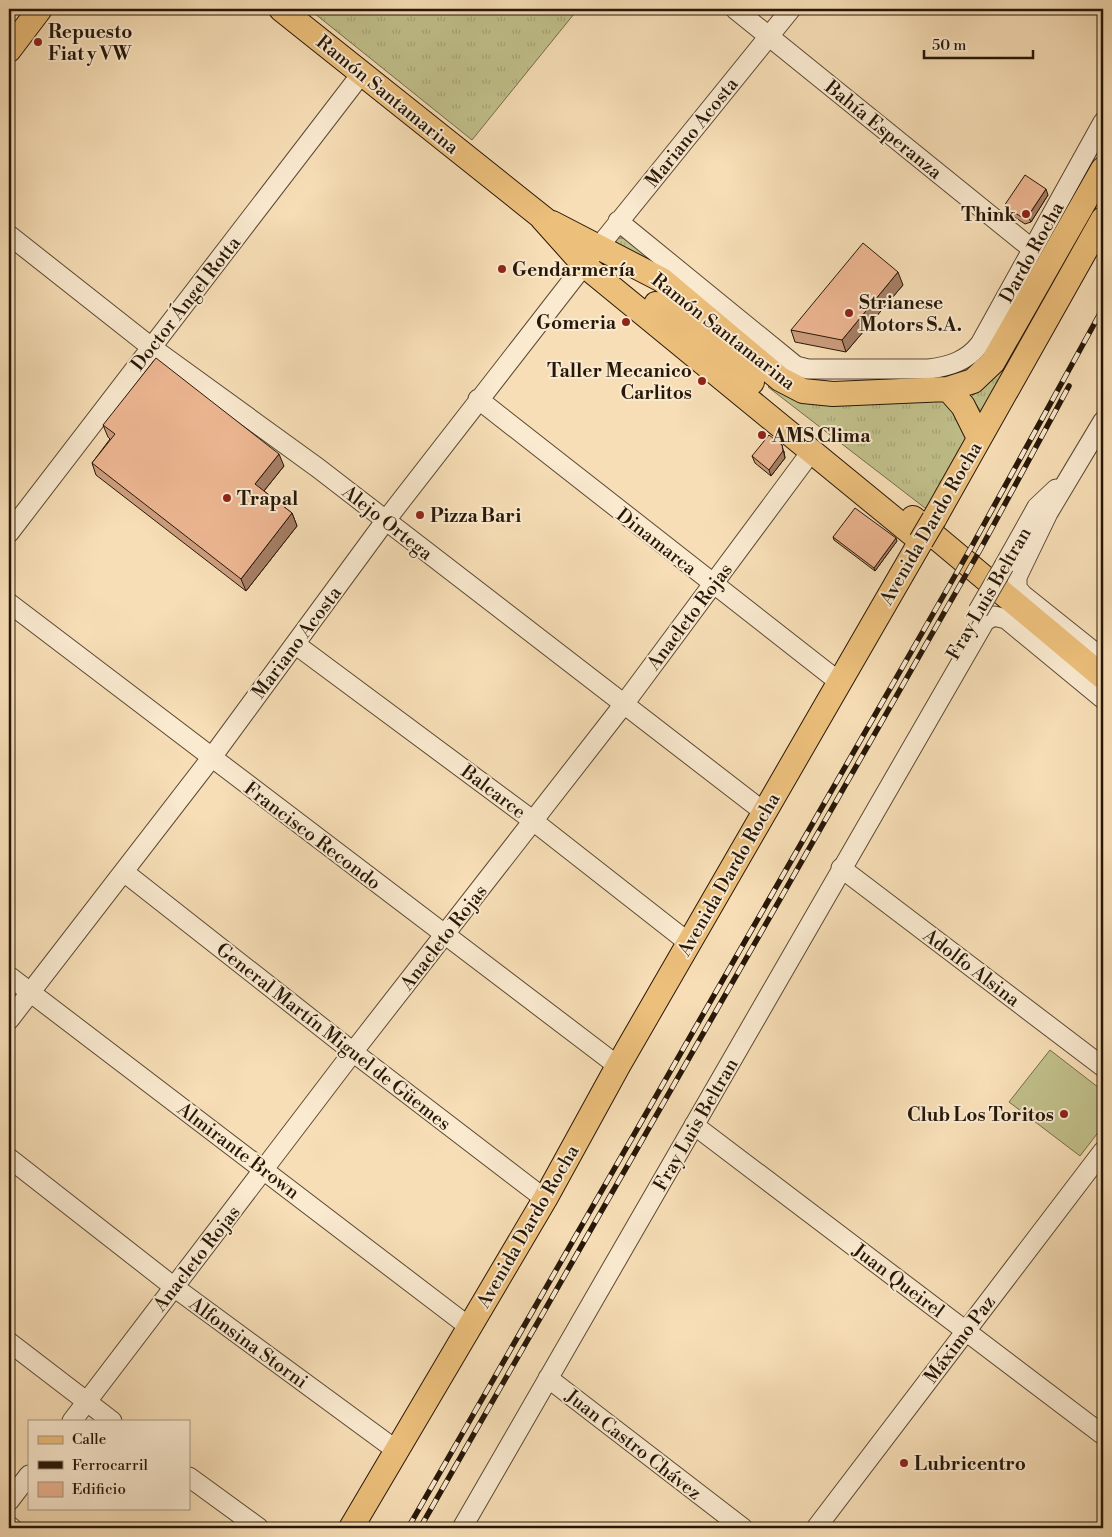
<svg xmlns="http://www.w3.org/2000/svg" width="1112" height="1537" font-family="'Libre Bodoni',serif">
<defs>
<pattern id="grass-tufts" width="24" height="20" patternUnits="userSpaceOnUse" patternTransform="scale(1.25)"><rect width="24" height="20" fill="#c1c08b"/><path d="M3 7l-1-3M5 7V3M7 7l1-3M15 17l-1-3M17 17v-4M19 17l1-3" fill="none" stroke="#a6a476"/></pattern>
</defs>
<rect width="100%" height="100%" fill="#f7deb6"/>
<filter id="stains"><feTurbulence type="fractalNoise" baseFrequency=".004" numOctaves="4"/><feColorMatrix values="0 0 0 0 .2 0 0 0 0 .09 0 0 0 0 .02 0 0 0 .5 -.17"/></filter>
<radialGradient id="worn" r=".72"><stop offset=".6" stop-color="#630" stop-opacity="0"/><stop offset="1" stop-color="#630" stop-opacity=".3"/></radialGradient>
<!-- grass -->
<path fill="url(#grass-tufts)" stroke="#746c4a" d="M309 9H578L472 140Z
M614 238H625L666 272 616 249Z
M1006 366 984 416 971 397Z
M772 384 938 397 948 402 967 440 932 504 925 508 768 387Z"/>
<!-- pitch -->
<path fill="#c1c08b" stroke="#746c4a" d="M1050 1050 1103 1091V1126L1080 1156 1009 1102Z"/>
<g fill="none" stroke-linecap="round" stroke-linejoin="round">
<defs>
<path id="minor" d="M735 9 1032 249
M618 221 796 366 808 369H929C950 366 967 361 980 344L1103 122
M9 235 151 347 318 468 764 812
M592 255 791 9
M478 399 838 681
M1103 421 1048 513 1017 577V588L1023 595 1103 659
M9 533 362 73
M1004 566 1037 507 1056 489
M9 603 618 1066
M295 644 532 820 689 943
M841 868 1103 1067
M124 872 353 1052 545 1199
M9 976 468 1326
M9 1020 212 757 386 520 584 265
M694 1125 1103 1435
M9 1158 174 1287 396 1450
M9 1342 112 1421
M548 1378 743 1528
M72 1421 353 1052 624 704 811 452
M189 1477 259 1528
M9 1501 29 1475
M9 1526 12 1528
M462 1528 985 621 994 616 1006 619 1103 699
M816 1528 1103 1151"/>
<path id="major" d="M281 9 553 226
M9 50 40 9
M552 223 662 280 780 379 803 391 833 394 948 389 973 381 993 362 1103 169
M656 304 752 382
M948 389 963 406 979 438
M913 518 1103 677
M934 519 1103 219
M351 1528 545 1199 618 1066 921 541 584 265 542 218"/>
</defs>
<!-- minor casing -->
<use href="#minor" stroke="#5b4934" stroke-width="21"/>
<!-- major casing -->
<use href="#major" stroke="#271708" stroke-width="26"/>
<!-- minor -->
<use href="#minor" stroke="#faead0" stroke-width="19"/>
<!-- major -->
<use href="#major" stroke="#ecbf7b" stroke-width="24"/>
<defs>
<path id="rail" d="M408 1528 972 546 1103 308
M420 1528 980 550 1069 386"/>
</defs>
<!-- rail casing -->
<use href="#rail" stroke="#271708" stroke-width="5.5"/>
<!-- rail -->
<use href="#rail" stroke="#faead0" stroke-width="4" stroke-dasharray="11" stroke-linecap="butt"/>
<defs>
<path id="minor-bridge" d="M978 611 1004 566"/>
<path id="major-bridge" d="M921 541 934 519"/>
</defs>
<!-- minor-bridge casing -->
<use href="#minor-bridge" stroke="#5b4934" stroke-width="21" stroke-linecap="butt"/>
<!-- major-bridge casing -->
<use href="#major-bridge" stroke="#271708" stroke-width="26" stroke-linecap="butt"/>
<!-- minor-bridge -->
<use href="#minor-bridge" stroke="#faead0" stroke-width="19"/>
<!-- major-bridge -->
<use href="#major-bridge" stroke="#ecbf7b" stroke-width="24"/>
</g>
<!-- wall -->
<path fill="#cc9d7e" stroke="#271708" d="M1048 195 1031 222 1025 224 1007 212 1004 206Z
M903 285 846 352 795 342 791 330Z
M103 425 284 466 264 491 292 513 297 526 246 591 96 475 92 463 110 439 108 437Z
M784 451 785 458 771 476 755 463 752 456Z
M833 537 897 541 875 571 834 540Z"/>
<!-- shaded-wall -->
<path fill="#a67f66" stroke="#271708" d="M1046 189 1048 195 1031 222 1028 216Z
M898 272 903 285 846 352 842 340Z
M782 445 785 458 771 476 769 470Z
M279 454 284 466 259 497 255 484Z
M292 513 297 526 246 591 241 579Z
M896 538 897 541 875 571 874 568Z"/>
<!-- building -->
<path fill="#edb692" stroke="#271708" d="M1025 175 1046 189 1028 216 1023 218 1004 206Z
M863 243 898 272 842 340 791 330Z
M156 358 279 454 255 484 292 513 241 579 92 463 115 434 103 425Z
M769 435 782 445 783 451 769 470 752 456Z
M855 508 896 538 874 568 833 537Z"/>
<!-- markers -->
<g fill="#8f2418" stroke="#faead0" stroke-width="2">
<circle cx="38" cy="42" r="5"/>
<circle cx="1026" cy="214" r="5"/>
<circle cx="502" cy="269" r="5"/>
<circle cx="849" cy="313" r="5"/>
<circle cx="626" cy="322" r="5"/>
<circle cx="702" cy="381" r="5"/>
<circle cx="762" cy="435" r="5"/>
<circle cx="227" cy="498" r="5"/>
<circle cx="420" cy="515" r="5"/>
<circle cx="1064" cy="1114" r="5"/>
<circle cx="904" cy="1463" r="5"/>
</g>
<g text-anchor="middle" stroke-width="4" stroke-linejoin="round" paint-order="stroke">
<!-- poi labels -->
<g font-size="19" font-weight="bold" fill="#271708" stroke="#faead0" text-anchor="start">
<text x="48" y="38">Repuesto<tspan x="48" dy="22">Fiat y VW</tspan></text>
<text x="1016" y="221" text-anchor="end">Think</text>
<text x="512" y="276">Gendarmería</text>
<text x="859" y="309">Strianese<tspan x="859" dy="22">Motors S.A.</tspan></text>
<text x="616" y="329" text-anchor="end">Gomeria</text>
<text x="692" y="377" text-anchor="end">Taller Mecanico<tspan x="692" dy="22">Carlitos</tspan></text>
<text x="772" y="442">AMS Clima</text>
<text x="237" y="505">Trapal</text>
<text x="430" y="522">Pizza Bari</text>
<text x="1054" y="1121" text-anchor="end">Club Los Toritos</text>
<text x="914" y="1470">Lubricentro</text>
</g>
<!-- street labels -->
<g font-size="19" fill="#271708" stroke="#faead0">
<text transform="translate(388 94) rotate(39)" y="7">Ramón Santamarina</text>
<text transform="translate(884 129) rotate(39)" y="7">Bahía Esperanza</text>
<text transform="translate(691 132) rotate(-51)" y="7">Mariano Acosta</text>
<text transform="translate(1031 252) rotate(-61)" y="7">Dardo Rocha</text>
<text transform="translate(185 303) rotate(-52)" y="7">Doctor Ángel Rotta</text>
<text transform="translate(724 331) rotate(38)" y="7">Ramón Santamarina</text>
<text transform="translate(388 522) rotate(38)" y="7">Alejo Ortega</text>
<text transform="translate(930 523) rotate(-60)" y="7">Avenida Dardo Rocha</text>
<text transform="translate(657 541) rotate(38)" y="7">Dinamarca</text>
<text transform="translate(988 593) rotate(-60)" y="7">Fray Luis Beltran</text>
<text transform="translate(689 616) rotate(-53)" y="7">Anacleto Rojas</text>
<text transform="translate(296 642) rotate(-53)" y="7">Mariano Acosta</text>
<text transform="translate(494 791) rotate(37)" y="7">Balcarce</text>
<text transform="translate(313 835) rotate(37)" y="7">Francisco Recondo</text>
<text transform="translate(728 874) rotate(-60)" y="7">Avenida Dardo Rocha</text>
<text transform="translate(443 937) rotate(-52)" y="7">Anacleto Rojas</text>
<text transform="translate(972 967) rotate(37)" y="7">Adolfo Alsina</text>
<text transform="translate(334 1036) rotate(38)" y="7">General Martín Miguel de Güemes</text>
<text transform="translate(695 1124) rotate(-60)" y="7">Fray Luis Beltran</text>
<text transform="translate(239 1150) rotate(37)" y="7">Almirante Brown</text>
<text transform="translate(527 1226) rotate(-60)" y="7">Avenida Dardo Rocha</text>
<text transform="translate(196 1258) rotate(-52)" y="7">Anacleto Rojas</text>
<text transform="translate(899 1280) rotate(37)" y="7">Juan Queirel</text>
<text transform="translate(959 1339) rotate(-53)" y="7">Máximo Paz</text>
<text transform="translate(249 1342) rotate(36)" y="7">Alfonsina Storni</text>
<text transform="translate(634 1444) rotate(38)" y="7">Juan Castro Chávez</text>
</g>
</g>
<!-- margin -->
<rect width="1112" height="1537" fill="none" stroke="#f7deb6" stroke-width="30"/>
<rect x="10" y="10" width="1092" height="1517" fill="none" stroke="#271708" stroke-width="2.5"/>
<rect x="15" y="15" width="1082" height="1507" fill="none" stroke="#271708"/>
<!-- legend -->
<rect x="28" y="1420" width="162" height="90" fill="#faead0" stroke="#a69680"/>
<rect x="38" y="1436" width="25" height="8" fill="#ecbf7b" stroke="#a69680"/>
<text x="72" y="1444" font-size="15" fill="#271708">Calle</text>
<rect x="38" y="1461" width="25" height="8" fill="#271708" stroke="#a69680"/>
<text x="72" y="1470" font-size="15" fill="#271708">Ferrocarril</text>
<rect x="38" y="1482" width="25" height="15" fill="#edb692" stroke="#a69680"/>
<text x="72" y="1494" font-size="15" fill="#271708">Edificio</text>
<!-- scale -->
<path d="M924 50v8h109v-8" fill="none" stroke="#271708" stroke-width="2.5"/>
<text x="932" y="50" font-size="15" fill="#271708" stroke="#faead0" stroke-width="4" paint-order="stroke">50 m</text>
<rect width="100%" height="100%" filter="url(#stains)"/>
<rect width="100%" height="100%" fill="url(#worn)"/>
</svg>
